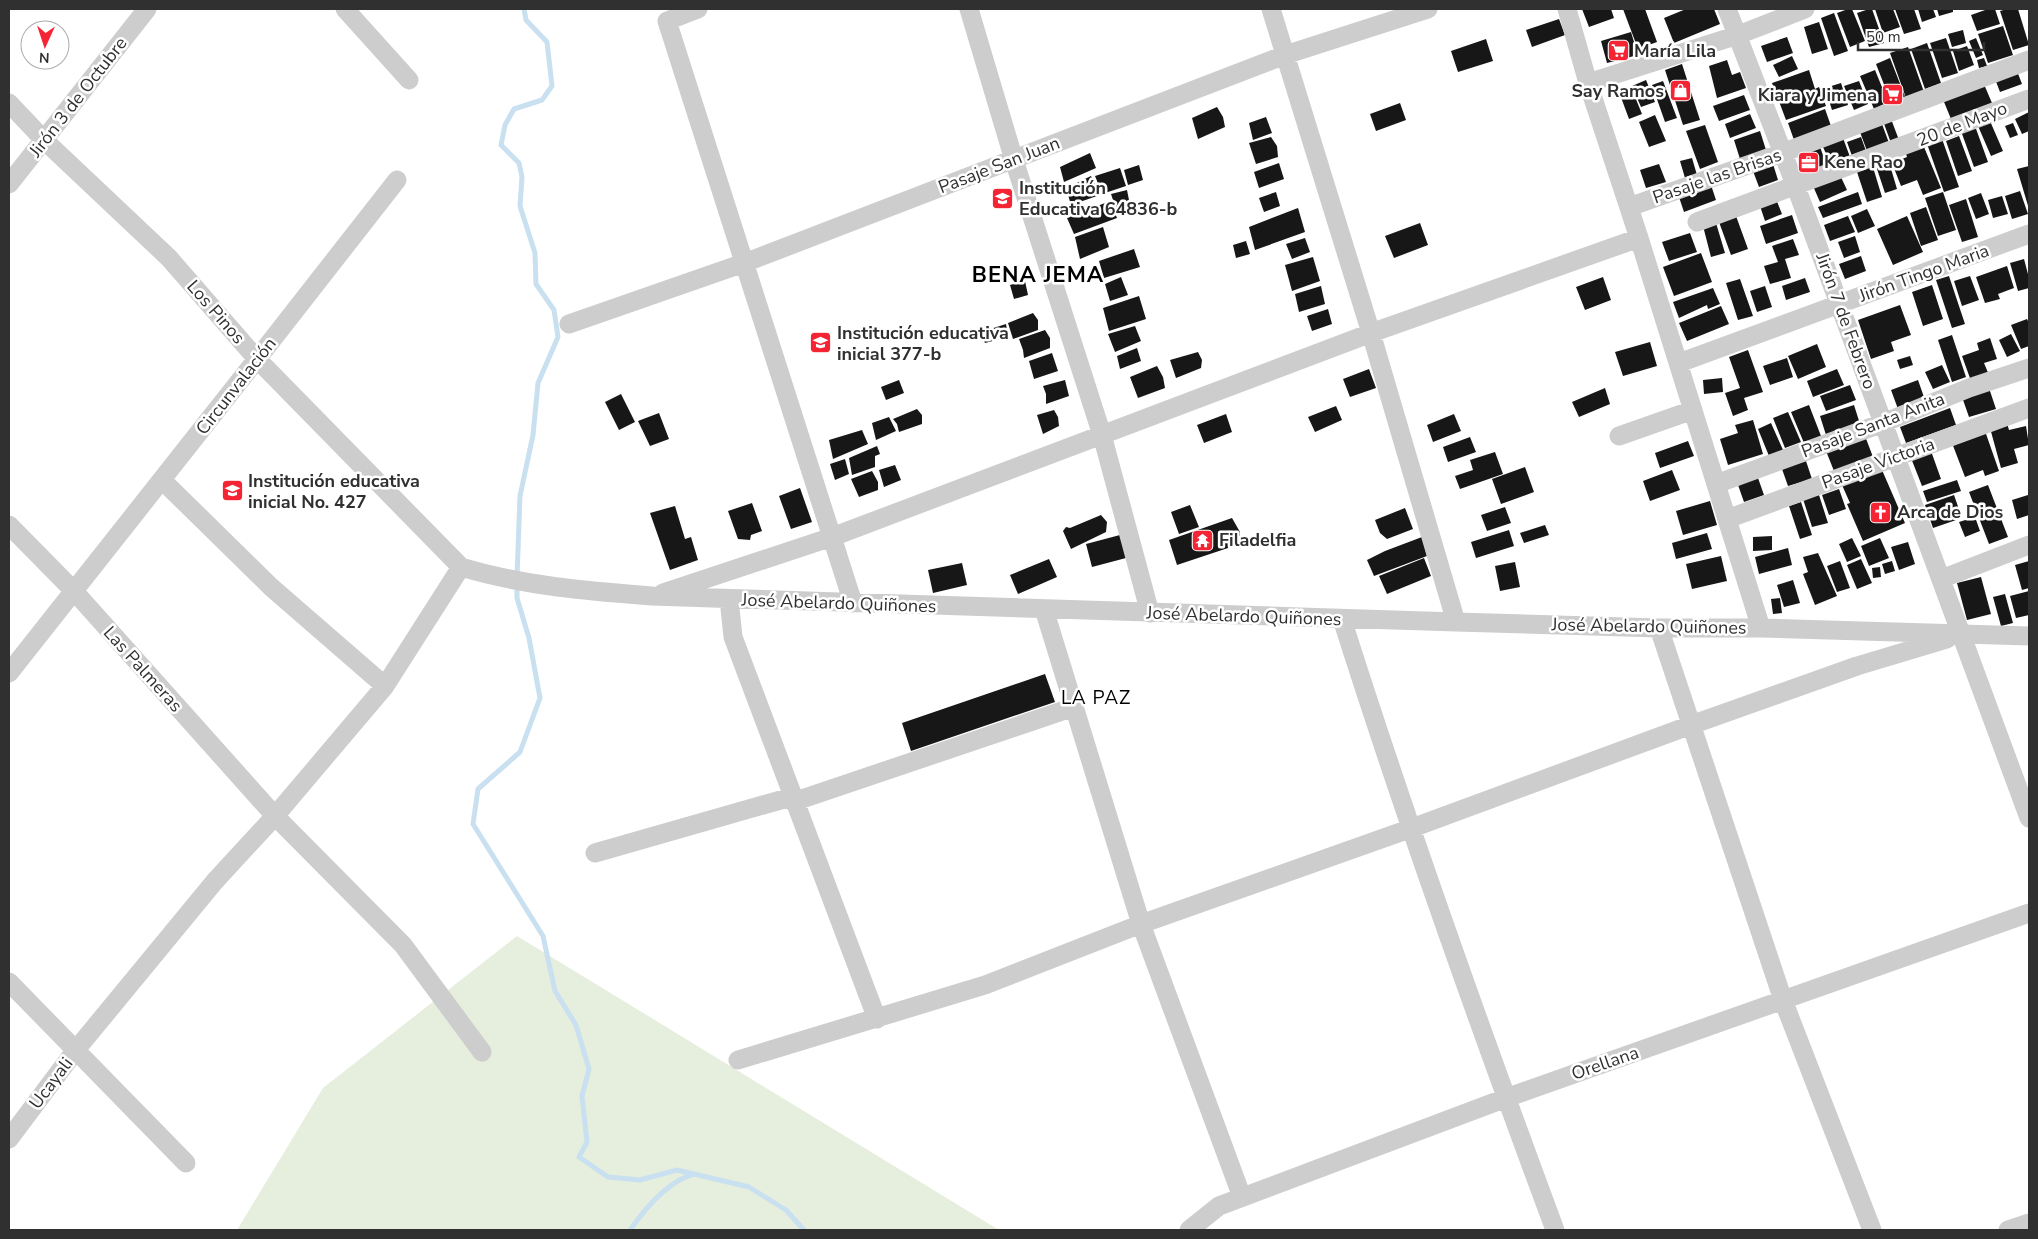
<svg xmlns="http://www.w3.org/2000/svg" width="2038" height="1239" font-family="'Nunito Sans',sans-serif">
<rect width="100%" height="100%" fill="#fff"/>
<!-- green -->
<path fill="#e6eedd" d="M517 936 999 1230H237L323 1088Z"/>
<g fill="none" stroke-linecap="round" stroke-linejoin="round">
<!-- stream -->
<path stroke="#c8e0ef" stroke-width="5" d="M517 577 520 496 533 435 538 383 558 337 554 310 536 284 535 253 520 206 522 177 519 163 501 145 505 125 514 109 542 100 552 86 547 42 526 20 524 9
M517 585V598L529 638 540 698 520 752 478 789 473 824 543 936 555 991 576 1025 589 1069 582 1096 587 1142 579 1157 608 1177 640 1180 677 1170 749 1187 786 1210 804 1230
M630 1230C644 1210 668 1181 694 1174"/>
</g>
<!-- building -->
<path fill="#171717" d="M1582 9H1611L1614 18 1589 27Z
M1623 9H1645L1657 42 1638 49Z
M1686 9H1714L1720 24 1674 43 1664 18Z
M1848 9H1852L1865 41 1850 47 1837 13Z
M1869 9H1872L1884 43 1869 47 1857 13Z
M1875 9H1893L1900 27 1883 33Z
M1895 9H1914L1921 29 1904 34Z
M1918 9H1933L1936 17 1922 22Z
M1937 9H1953V12L1939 16Z
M1988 9H1995L2000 24 1977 31 1971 15Z
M2007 9H2018L2029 45 2013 50 2000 11Z
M1834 13 1848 51 1834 56 1821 18Z
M1559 19 1565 35 1532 47 1526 30Z
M1819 22 1828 49 1812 54 1804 27Z
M2003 26 2013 55 1988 63 1978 34Z
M1963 30 1966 43 1952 47 1948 34Z
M1631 32 1638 55 1607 63 1601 41Z
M1787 37 1793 53 1767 62 1761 46Z
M1946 38 1958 73 1942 78 1930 43Z
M1976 38 1983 55 1976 58 1969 41Z
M1486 39 1493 61 1458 72 1451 51Z
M1927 43 1941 83 1925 89 1911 49Z
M1967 46 1974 65 1959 71 1953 51Z
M1908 47 1924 92 1906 98 1890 53Z
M1792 56 1798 69 1779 77 1773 65Z
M1890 58 1906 99 1892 105 1876 64Z
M1984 58 1987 66 1979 68 1977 60Z
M1727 60 1732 75 1740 72 1746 88 1717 98 1709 66Z
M1682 64 1700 120 1683 125 1665 70Z
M1809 70 1815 89 1819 87 1826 106 1786 120 1772 83Z
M1875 70 1888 102 1874 109 1860 76Z
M2017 71 2022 84 2000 92 1995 79Z
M1646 80 1655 102 1641 107 1632 86Z
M1663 81 1677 118 1665 122 1652 85Z
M1859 81 1868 104 1854 110 1844 86Z
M1983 82 1992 103 1951 119 1942 97Z
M1841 83 1848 105 1832 110 1825 88Z
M1631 87 1642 114 1629 119 1619 92Z
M1744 95 1750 110 1719 121 1713 106Z
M1400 103 1406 120 1376 131 1370 114Z
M1217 107 1223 117 1225 127 1198 139 1192 118Z
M1825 109 1831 126 1794 140 1788 123Z
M2029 112V131L2022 134 2015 119Z
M1750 114 1756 128 1730 138 1725 124Z
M1655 115 1666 141 1649 147 1639 122Z
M1266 117 1272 133 1253 140 1249 123Z
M1891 119 1899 140 1891 143 1883 121Z
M1990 121 2003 151 1991 156 1978 126Z
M2013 123 2018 135 2010 138 2005 126Z
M1882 124 1889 143 1867 151 1860 132Z
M1705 125 1718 162 1700 169 1686 131Z
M1975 126 1988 162 1974 167 1961 131Z
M1760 131 1766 150 1740 159 1734 140Z
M1941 136 1959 187 1944 192 1926 141Z
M1959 136 1972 171 1958 176 1946 141Z
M1271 137 1277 146 1278 157 1256 164 1249 143Z
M1861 137 1866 151 1852 156 1847 142Z
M1843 138 1850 157 1831 165 1823 147Z
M1820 147 1827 166 1805 174 1798 155Z
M1924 147 1941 188 1923 195 1917 180 1901 186 1892 163 1907 157 1906 154Z
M1090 153 1096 168 1064 182 1060 167Z
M1692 158 1697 175 1685 178 1680 161Z
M1889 162 1897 189 1885 193 1876 166Z
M1279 163 1284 179 1259 188 1254 172Z
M1659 164 1666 182 1646 188 1640 170Z
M1773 164 1778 180 1759 187 1753 171Z
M1872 164 1882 197 1867 202 1856 169Z
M1139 165 1143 180 1128 185 1124 170Z
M2029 166V209L2017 169Z
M1120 168 1126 186 1102 194 1095 176Z
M1840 175 1847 190 1820 202 1813 186Z
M1091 176 1096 186 1097 196 1071 205 1066 188Z
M1710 182 1716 200 1684 212 1678 194Z
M1127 190 1130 205 1116 209 1111 194Z
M2020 191 2028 214 2012 219 2005 196Z
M1276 192 1280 206 1264 212 1259 198Z
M1858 192 1862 204 1823 218 1818 207Z
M1943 192 1956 230 1938 236 1925 198Z
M1981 193 1989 214 1976 219 1968 198Z
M2002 196 2008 214 1993 218 1988 200Z
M1776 199 1782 214 1765 221 1760 206Z
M1966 199 1978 237 1962 242 1949 205Z
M1110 201 1117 218 1074 234 1067 218Z
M1926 207 1938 240 1921 246 1910 213Z
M1298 208 1305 232 1255 250 1249 227Z
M1867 209 1875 226 1858 233 1851 216Z
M1792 215 1798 233 1766 244 1760 226Z
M1736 216 1748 249 1731 255 1719 222Z
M1848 216 1855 232 1830 241 1824 225Z
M1907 216 1923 252 1893 265 1877 229Z
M1420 223 1428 245 1394 258 1385 236Z
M1716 223 1725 253 1711 257 1703 226Z
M1103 227 1109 247 1080 259 1075 237Z
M1690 233 1697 252 1669 261 1662 242Z
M1855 236 1860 252 1844 258 1838 242Z
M1305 238 1310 252 1292 259 1286 244Z
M1793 239 1799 255 1785 259 1791 278 1770 284 1764 266 1778 262 1772 246Z
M1246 241 1250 254 1236 258 1233 245Z
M1134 249 1140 267 1104 278 1099 261Z
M1701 253 1712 282 1674 296 1663 267Z
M1861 256 1866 271 1845 279 1839 264Z
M1313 257 1320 281 1292 291 1285 265Z
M2024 259 2029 278V288L2018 291 2010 263Z
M2007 266 2014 288 1998 294 2000 299 1985 303 1976 277Z
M1949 276 1965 324 1952 328 1936 280Z
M1970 276 1979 300 1962 306 1954 281Z
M1121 277 1128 295 1110 301 1105 284Z
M1603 277 1611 300 1585 310 1576 287Z
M1805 278 1810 292 1786 300 1782 286Z
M1740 279 1753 316 1738 320 1726 283Z
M1025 281 1028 295 1014 299 1010 285Z
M1932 285 1943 319 1923 326 1912 292Z
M1321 286 1325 304 1299 312 1295 294Z
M1765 286 1772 307 1757 312 1750 291Z
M1713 288 1720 304 1708 309 1707 305 1679 318 1673 302Z
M1139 296 1146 319 1109 331 1103 308Z
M1900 305 1911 335 1891 342 1894 351 1871 359 1858 320Z
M1721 306 1729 324 1687 341 1679 323Z
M1328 309 1332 324 1312 331 1307 316Z
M1033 313 1038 320V330L1013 339 1008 323Z
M2027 319 2029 323V346L2021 349 2011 325Z
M1006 324 1008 337 985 343 981 332Z
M1135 326 1141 341 1115 352 1108 334Z
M1045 330 1050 338V348L1024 358 1023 350 1019 339Z
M2011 334 2020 351 2007 357 1999 340Z
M1952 335 1966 377 1952 382 1938 340Z
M1990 338 1997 359 1984 363 1989 375 1971 381 1962 356 1979 350 1977 343Z
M1650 342 1657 366 1623 376 1615 352Z
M1817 344 1826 367 1798 379 1788 356Z
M1137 348 1141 361 1120 369 1117 356Z
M1748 350 1763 392 1744 398 1748 410 1733 416 1725 393 1740 388 1729 357Z
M1198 352 1202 360 1201 368 1176 378 1170 360Z
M1052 353 1058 371 1034 379 1029 361Z
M1910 356 1913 365 1900 369 1897 360Z
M1787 358 1793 377 1770 385 1763 366Z
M1942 365 1950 382 1933 389 1925 372Z
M1157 366 1163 377 1165 388 1138 398 1130 377Z
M1369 369 1376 388 1350 397 1343 379Z
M1837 369 1844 385 1813 397 1807 381Z
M1722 378 1723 392 1704 394 1703 380Z
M899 380 904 393 886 400 881 387Z
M1065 380 1069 396 1046 404V394L1043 386Z
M1918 380 1925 400 1898 409 1891 390Z
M1850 385 1856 400 1826 411 1820 396Z
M1605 388 1610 404 1579 417 1572 402Z
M1989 388 1996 409 1969 417 1962 397Z
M621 394 635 422 619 430 605 402Z
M1809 405 1821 436 1804 443 1791 412Z
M1854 405 1860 424 1826 435 1820 416Z
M1336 406 1342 420 1315 432 1308 417Z
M1950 408 1956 425 1906 443 1900 427Z
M917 409 922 415V424L899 432 897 424 893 419Z
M1054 410 1058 417 1059 426 1043 434 1037 415Z
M1788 412 1801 442 1785 448 1773 418Z
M659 413 669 439 650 446 638 421Z
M1226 414 1232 432 1204 443 1197 425Z
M1454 414 1461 431 1433 442 1427 425Z
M889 417 896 431 876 440 872 423Z
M1753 420 1763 454 1728 465 1720 439 1738 433 1735 425Z
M1771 423 1783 450 1769 456 1758 429Z
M2007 423 2009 430 2026 426 2029 445 2014 449 2018 463 2001 468 1990 428Z
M862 430 868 444 833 459 829 440Z
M1985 431 1999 471 1985 476 1983 470 1965 477 1952 443Z
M1865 436 1873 457 1834 471 1826 451Z
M1470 437 1476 452 1448 462 1443 447Z
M1688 441 1694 456 1660 468 1655 453Z
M877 446 880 454 875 456V467L852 475 849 458Z
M1931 451 1941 479 1922 486 1911 458Z
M1495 452 1503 474 1460 489 1455 476 1473 470 1470 460Z
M845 459 849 474 835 480 830 464Z
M1806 461 1812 479 1788 486 1782 469Z
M895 465 901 480 884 487 879 470Z
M1525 467 1534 492 1501 504 1492 479Z
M1672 470 1680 490 1650 501 1643 481Z
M1882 470 1905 523 1863 541 1847 504 1850 503 1842 485Z
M872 471 878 482V490L859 497 851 479Z
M1758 478 1764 495 1744 502 1738 485Z
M1957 480 1961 491 1927 502 1923 491Z
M1988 485 2008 537 1989 544 1969 492Z
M800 488 812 522 791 529 779 496Z
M1839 489 1846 509 1829 515 1822 495Z
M1819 495 1828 523 1812 527 1803 499Z
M1954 495 1962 518 1933 528 1925 505Z
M2028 495 2029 515 2017 519 2012 500Z
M1710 501 1717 525 1683 535 1676 511Z
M1801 502 1812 535 1800 539 1789 506Z
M752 503 762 531 751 535 750 540 738 539 728 511Z
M1190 505 1199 527 1179 534 1171 512Z
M675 506 685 539 691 537 698 560 670 570 650 513Z
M1505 507 1511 523 1487 531 1481 515Z
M1405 508 1413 529 1387 539 1380 533 1375 520Z
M1101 515 1107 522 1106 532 1071 549 1063 531 1066 527 1070 528Z
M1975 517 1980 531 1965 537 1959 522Z
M1232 518 1240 532V544L1177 565 1169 540Z
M1545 525 1549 535 1524 543 1520 533Z
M1509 530 1514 546 1476 558 1471 542Z
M1707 533 1712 549 1676 559 1672 543Z
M1120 535 1126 558 1092 567 1086 544Z
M1772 536V550L1753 551V537Z
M1422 537 1427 556 1374 576 1367 560 1385 551Z
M1852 538 1861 556 1847 562 1839 544Z
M1880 538 1889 558 1869 566 1861 546Z
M1908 542 1915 564 1899 570 1891 547Z
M1788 548 1792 565 1759 574 1755 557Z
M1818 553 1837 596 1815 605 1803 574 1808 572 1803 557Z
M1721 556 1727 581 1692 589 1686 564Z
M1424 558 1431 576 1387 594 1379 576Z
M1049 559 1057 577 1018 594 1010 575Z
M1861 559 1872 583 1857 589 1847 565Z
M1840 561 1850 588 1837 592 1827 566Z
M1892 561 1895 571 1885 574 1882 564Z
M2029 561V588L2022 590 2015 565Z
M1515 562 1520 587 1500 591 1495 566Z
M962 563 967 585 933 593 928 570Z
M1880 567 1881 577 1873 578 1872 568Z
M1981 577 1991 614 1967 620 1957 583Z
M1793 580 1800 603 1784 607 1777 585Z
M2029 591V615L2016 618 2010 596Z
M2005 594 2013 623 2001 626 1993 597Z
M1780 598 1782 613 1773 614 1771 599Z
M1045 674 1055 702 911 751 902 723Z"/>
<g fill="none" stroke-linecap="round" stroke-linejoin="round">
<!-- minor -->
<path stroke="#cdcdcd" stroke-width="19" d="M345 9 409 80
M698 9 667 21 853 603
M969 9 1014 160 1102 435 1150 613
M1271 9 1371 333 1456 622
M1567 9 1588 83 1639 238 1761 628
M1727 9 1796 187 2029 818
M1588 83 1738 35 1805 9
M9 103 44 140 169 258 257 359 461 567C524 586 587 591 652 596L1456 622 1659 628H1761L2029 636
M9 184 147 9
M1629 207 1782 153 2029 60
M1697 222 2029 99
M569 324 744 263 1285 55 1428 9
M1679 363 2029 234
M1619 436 1693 410
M162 480 271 587 385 686
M1716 484 1883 423 1969 388 2029 368
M1727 519 2029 408
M9 525 74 591 275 816 403 945 482 1052
M1941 579 2029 545
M663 593 832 537 1371 333 1639 238
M729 599 733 637 877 1019
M1044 609 1141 924 1242 1197
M1342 619C1407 824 1480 1028 1555 1230
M1659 628 1783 1000 1872 1230
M9 673 257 359 397 180
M793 802 1074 707
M595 853 791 797
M9 982 186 1163
M738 1060 985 985 1141 924 1412 828 1691 725 1857 666 1947 639
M9 1139 75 1051 215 881 275 816 385 686 461 567
M1189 1230 1219 1206 1506 1098 2029 913
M2008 1230 2029 1223"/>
</g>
<!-- icons -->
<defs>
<symbol id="supermarket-square" viewBox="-11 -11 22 22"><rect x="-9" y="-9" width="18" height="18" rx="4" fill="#f52434" stroke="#fff"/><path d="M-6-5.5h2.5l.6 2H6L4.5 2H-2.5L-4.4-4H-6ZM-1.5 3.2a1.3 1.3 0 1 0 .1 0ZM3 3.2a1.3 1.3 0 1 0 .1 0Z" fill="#fff"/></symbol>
<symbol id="shop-square" viewBox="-11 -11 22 22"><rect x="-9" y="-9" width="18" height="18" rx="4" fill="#f52434" stroke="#fff"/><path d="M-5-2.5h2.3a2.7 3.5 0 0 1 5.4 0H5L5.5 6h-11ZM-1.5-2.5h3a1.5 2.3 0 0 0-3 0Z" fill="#fff"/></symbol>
<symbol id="office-square" viewBox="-11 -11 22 22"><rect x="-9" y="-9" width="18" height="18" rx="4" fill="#f52434" stroke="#fff"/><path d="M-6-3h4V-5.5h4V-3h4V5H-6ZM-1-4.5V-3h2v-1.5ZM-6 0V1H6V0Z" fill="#fff"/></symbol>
<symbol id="school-square" viewBox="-11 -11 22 22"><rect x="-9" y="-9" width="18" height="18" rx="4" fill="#f52434" stroke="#fff"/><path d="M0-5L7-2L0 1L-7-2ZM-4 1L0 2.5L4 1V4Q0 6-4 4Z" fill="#fff"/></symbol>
<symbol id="church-square" viewBox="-11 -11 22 22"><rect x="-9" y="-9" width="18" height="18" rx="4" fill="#f52434" stroke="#fff"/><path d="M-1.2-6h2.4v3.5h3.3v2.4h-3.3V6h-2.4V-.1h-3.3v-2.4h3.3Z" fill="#fff"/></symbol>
<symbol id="temple-square" viewBox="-11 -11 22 22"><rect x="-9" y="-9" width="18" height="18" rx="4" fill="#f52434" stroke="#fff"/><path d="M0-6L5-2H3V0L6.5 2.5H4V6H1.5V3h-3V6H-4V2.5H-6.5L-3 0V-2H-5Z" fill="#fff"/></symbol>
</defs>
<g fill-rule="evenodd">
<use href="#supermarket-square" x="1606" y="38" width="25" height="25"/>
<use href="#shop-square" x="1668" y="78" width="25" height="25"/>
<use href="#supermarket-square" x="1880" y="82" width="25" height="25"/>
<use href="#office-square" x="1796" y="150" width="25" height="25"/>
<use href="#school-square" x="990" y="186" width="25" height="25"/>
<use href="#school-square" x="808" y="330" width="25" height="25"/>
<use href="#school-square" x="220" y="478" width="25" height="25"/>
<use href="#church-square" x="1868" y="500" width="25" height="25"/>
<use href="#temple-square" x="1190" y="528" width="25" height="25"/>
</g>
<g text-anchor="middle" stroke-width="5" stroke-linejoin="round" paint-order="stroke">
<!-- poi labels -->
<g font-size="18" font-weight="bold" fill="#303030" stroke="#fff" text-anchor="start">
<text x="1634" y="57">María Lila</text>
<text x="1664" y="97" text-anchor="end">Say Ramos</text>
<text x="1877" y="101" text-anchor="end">Kiara y Jimena</text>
<text x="1824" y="168">Kene Rao</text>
<text x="1019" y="194">Institución<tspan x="1019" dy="21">Educativa 64836-b</tspan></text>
<text x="837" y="339">Institución educativa<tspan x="837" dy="21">inicial 377-b</tspan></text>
<text x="248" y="487">Institución educativa<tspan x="248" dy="21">inicial No. 427</tspan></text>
<text x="1897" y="518">Arca de Dios</text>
<text x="1219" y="546">Filadelfia</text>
</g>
<!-- street labels -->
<g font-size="18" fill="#303030" stroke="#fff">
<text transform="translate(78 97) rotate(-52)" y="6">Jirón 3 de Octubre</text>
<text transform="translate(1962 124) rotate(-21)" y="6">20 de Mayo</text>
<text transform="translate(999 165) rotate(-21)" y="6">Pasaje San Juan</text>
<text transform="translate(1717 176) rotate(-19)" y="6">Pasaje las Brisas</text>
<text transform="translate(1924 273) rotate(-20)" y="6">Jirón Tingo Maria</text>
<text transform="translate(216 312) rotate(49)" y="6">Los Pinos</text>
<text transform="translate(1846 321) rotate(70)" y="6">Jirón 7 de Febrero</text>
<text transform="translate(236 386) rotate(-52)" y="6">Circunvalación</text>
<text transform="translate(1873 425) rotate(-21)" y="6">Pasaje Santa Anita</text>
<text transform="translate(1878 463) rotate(-20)" y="6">Pasaje Victoria</text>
<text transform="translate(839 603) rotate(2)" y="6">José Abelardo Quiñones</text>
<text transform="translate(1244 616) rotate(2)" y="6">José Abelardo Quiñones</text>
<text transform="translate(1649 626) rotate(1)" y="6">José Abelardo Quiñones</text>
<text transform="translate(143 669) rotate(48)" y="6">Las Palmeras</text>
<text transform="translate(1605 1063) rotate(-19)" y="6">Orellana</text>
<text transform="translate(51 1083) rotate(-53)" y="6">Ucayali</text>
</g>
<!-- neighbourhood labels -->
<g font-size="19" letter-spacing="1" fill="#000" stroke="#fff">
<text x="1096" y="704">LA PAZ</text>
</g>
<!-- district labels -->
<g font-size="22" font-weight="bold" letter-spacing="1" fill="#000" stroke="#fff">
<text x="1038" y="282">BENA JEMA</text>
</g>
</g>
<!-- border -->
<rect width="2038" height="1239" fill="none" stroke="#303030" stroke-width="20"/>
<!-- north arrow -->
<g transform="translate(45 45) rotate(183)"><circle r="24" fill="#ffffff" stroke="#acacac"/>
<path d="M0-4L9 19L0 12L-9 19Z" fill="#f52434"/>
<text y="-8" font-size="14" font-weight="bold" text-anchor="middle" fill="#303030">N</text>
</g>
<!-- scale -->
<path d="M1858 42v8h126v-8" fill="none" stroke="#303030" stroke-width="2.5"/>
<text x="1866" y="42" font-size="15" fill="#303030" stroke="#ffffff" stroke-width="4" paint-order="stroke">50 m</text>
</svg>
